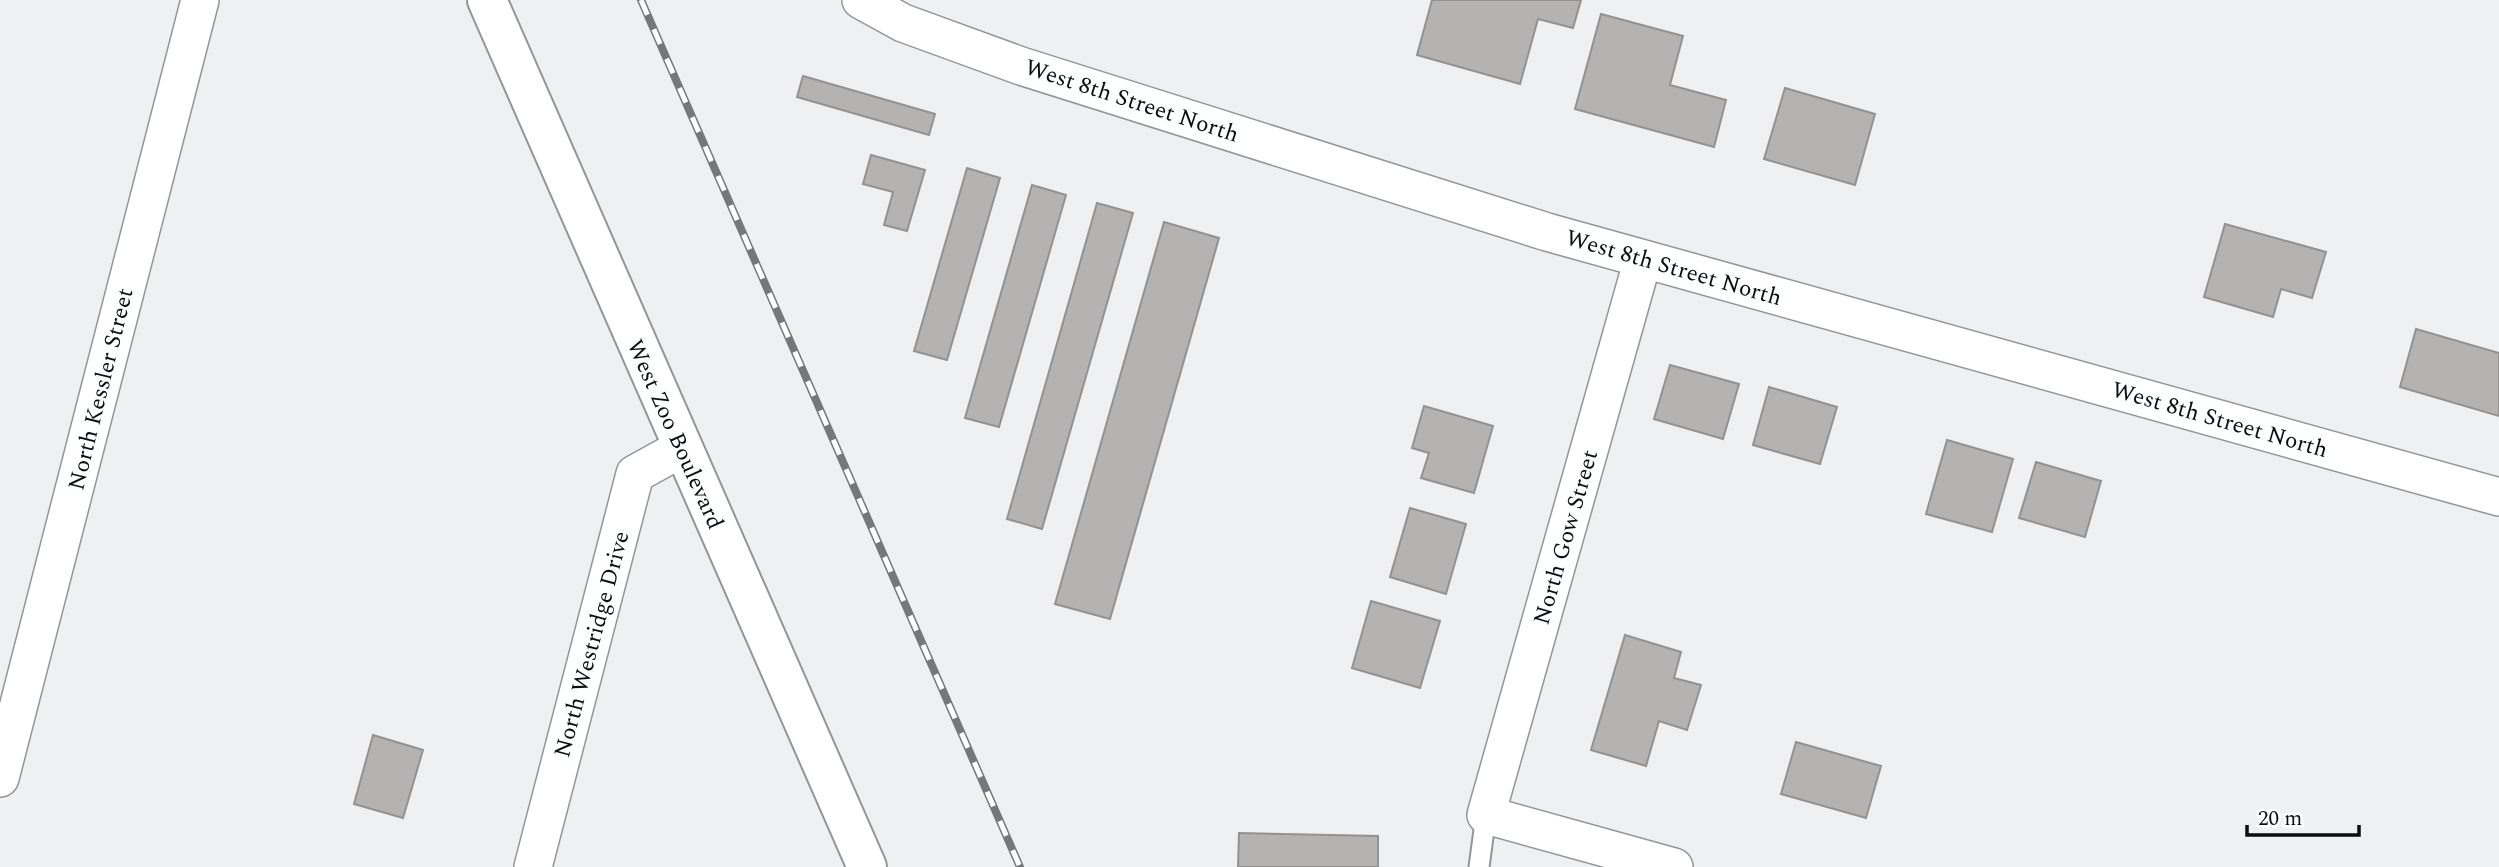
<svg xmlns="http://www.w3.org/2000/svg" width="2499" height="867" font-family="Spectral,serif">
<rect width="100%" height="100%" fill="#eff0f2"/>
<!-- building -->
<path fill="#b5b3b2" stroke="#949291" stroke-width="2" d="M1432 0H1581L1573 28 1538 19 1520 84 1417 55Z
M1601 14 1683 36 1670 85 1726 100 1714 147 1575 109Z
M803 76 935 114 929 135 797 97Z
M1785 88 1875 114 1855 185 1764 159Z
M871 155 925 170 907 231 884 225 893 192 863 184Z
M967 168 1000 178 947 360 914 351Z
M1032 185 1066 195 999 427 965 418Z
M1097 203 1133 213 1042 529 1007 519Z
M1164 222 1219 238 1110 619 1055 604Z
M2225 224 2326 252 2312 298 2281 289 2273 317 2204 297Z
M2416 329 2499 353V416L2400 387Z
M1670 365 1739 384 1723 439 1654 419Z
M1769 387 1837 407 1820 464 1753 445Z
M1424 406 1493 426 1474 493 1421 478 1429 453 1412 448Z
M1947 440 2013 459 1992 532 1926 514Z
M2036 462 2101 481 2085 537 2019 518Z
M1410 508 1466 524 1446 594 1390 577Z
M1371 601 1440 621 1420 688 1352 668Z
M1625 635 1681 652 1674 678 1701 685 1687 730 1659 721 1646 766 1591 750Z
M373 735 423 750 403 818 354 804Z
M1796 742 1881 766 1866 818 1781 794Z
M1239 833 1378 836V867H1238Z"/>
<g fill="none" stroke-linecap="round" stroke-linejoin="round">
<defs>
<path id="lane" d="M1479 867 1486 815"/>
<path id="street" d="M861 0 903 23 1021 66 1547 232 2499 497
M1643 259 1486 815 1674 867
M0 778 200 0
M533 867 635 474 682 448"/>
<path id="secondary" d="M487 0 867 867"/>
</defs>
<!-- lane casing -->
<use href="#lane" stroke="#939596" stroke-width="23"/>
<!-- street casing -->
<use href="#street" stroke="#939596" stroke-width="40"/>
<!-- secondary casing -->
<use href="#secondary" stroke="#939596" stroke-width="42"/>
<!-- lane -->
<use href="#lane" stroke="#fff" stroke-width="19"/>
<!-- street -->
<use href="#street" stroke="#fff" stroke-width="37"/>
<!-- secondary -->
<use href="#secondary" stroke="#fff" stroke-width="38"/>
<defs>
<path id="rail" d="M641 0 1020 867"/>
</defs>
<!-- rail casing -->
<use href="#rail" stroke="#767778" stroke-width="8"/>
<!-- rail -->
<use href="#rail" stroke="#fcfeff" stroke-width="5" stroke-dasharray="16" stroke-linecap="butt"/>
</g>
<g text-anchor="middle" stroke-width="7" stroke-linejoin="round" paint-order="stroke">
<!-- street labels -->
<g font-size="23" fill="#0d0e0e" stroke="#fcfeff">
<text transform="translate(1132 100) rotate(18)" y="8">West 8th Street North</text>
<text transform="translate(1674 267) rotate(16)" y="8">West 8th Street North</text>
<text transform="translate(100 389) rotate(-76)" y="8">North Kessler Street</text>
<text transform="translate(2220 419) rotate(16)" y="8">West 8th Street North</text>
<text transform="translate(676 434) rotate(66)" y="8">West Zoo Boulevard</text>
<text transform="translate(1565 537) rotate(-74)" y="8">North Gow Street</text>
<text transform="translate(591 644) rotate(-75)" y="8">North Westridge Drive</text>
</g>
</g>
<!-- scale -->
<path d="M2247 825v10h112v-10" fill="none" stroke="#0d0e0e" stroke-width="3.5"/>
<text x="2258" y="825" font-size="21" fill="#0d0e0e" stroke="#fcfeff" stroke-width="5" paint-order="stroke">20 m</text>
</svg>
